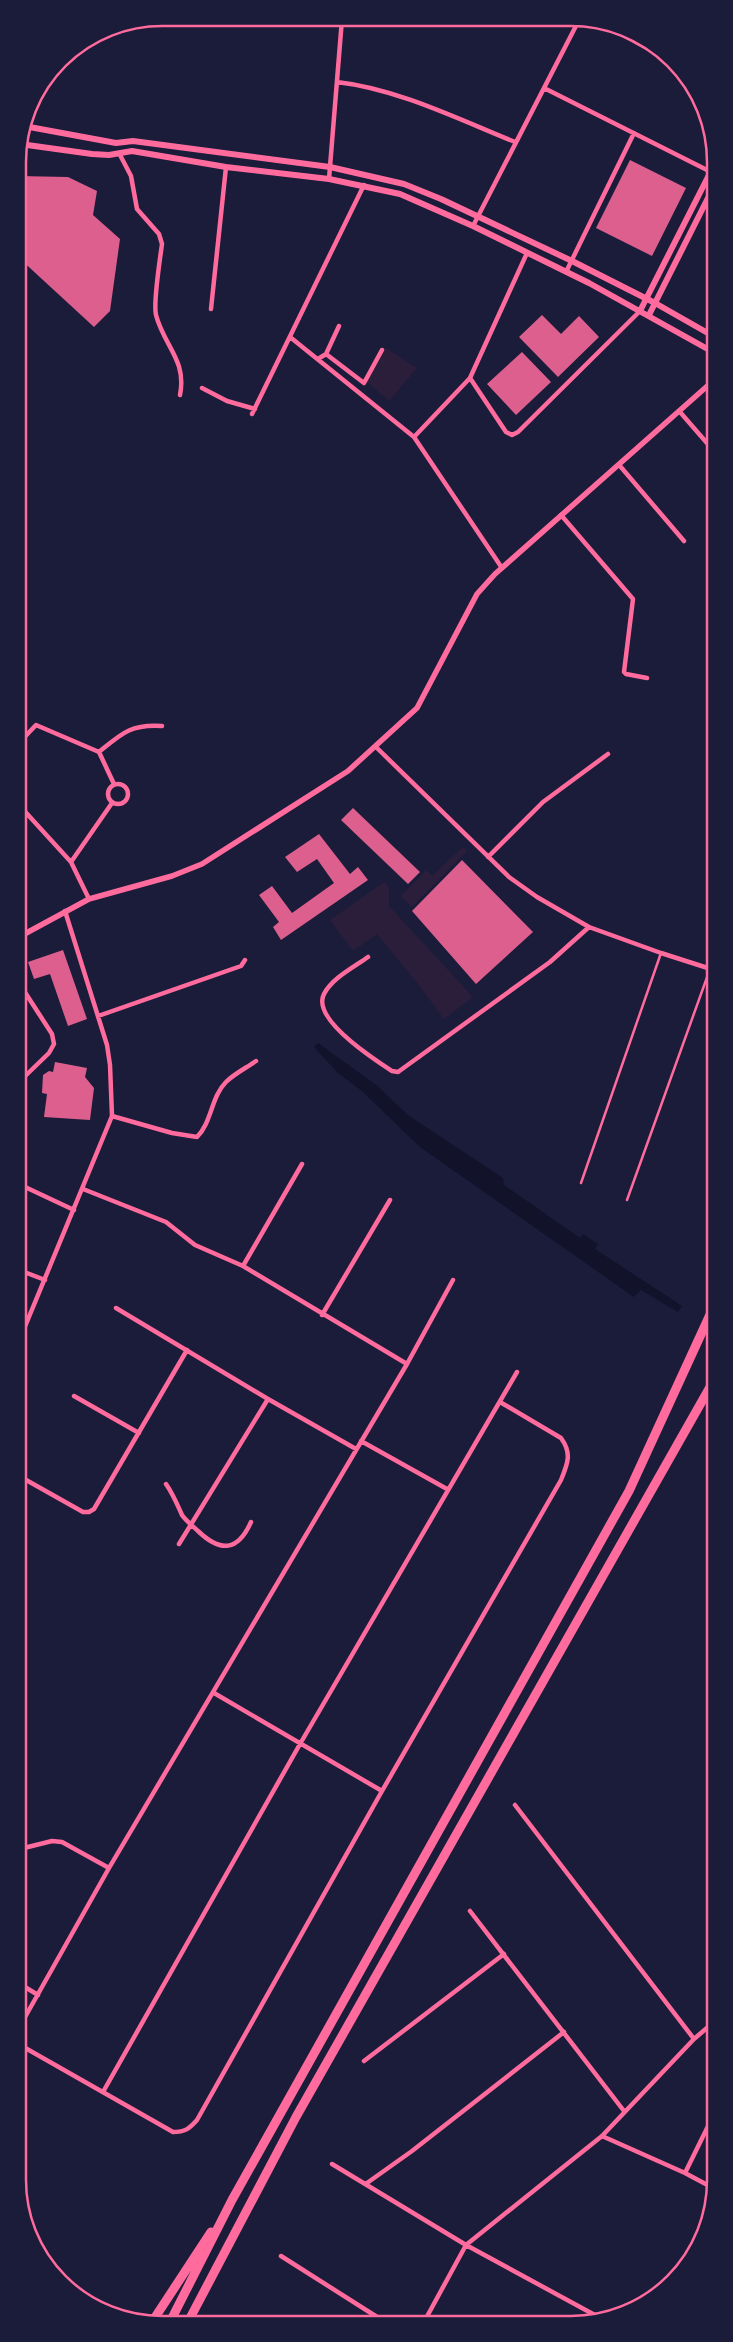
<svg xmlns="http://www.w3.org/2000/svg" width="733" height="2342" font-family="'Titillium Web',sans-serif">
<rect width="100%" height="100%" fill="#1b1b3a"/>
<!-- green -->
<path fill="#2a1e3b" d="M386 348 417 368 389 401 367 382Z
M463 847 467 851 412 907 401 896 426 870 432 876Z
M384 882 389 887V906L473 997 444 1019 419 985 377 934 353 951 330 920Z"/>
<!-- water -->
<path fill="#12122b" d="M318 1043 376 1085 409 1116 503 1178 504 1185 580 1238 583 1234 598 1244 595 1249 682 1306 678 1312 641 1290 634 1297 420 1147 362 1091 338 1073 314 1047Z"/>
<!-- building -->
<path fill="#dd5f8e" d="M630 160 686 188 652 256 596 228Z
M18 176 68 177 97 191 93 215 120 239 110 311 94 327 18 257Z
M542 315 561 334 579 316 599 337 558 377 519 337Z
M522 352 551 382 516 415 487 384Z
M353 808 420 872 408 884 341 820Z
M319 834 350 874 358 867 368 880 281 940 273 927 279 922 259 895 272 886 292 913 334 883 317 859 297 872 285 857Z
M462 860 533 932 476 984 412 911Z
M63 950 87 1019 68 1026 50 974 34 979 28 962Z
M55 1062 87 1068 85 1077 94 1088 90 1120 44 1117 47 1094 42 1093 43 1075 49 1071 53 1072Z"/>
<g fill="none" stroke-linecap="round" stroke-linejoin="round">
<!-- service -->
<path stroke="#ff6b9d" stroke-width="2.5" d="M581 1183 661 953
M627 1200 710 969"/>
<!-- minor -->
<path stroke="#ff6b9d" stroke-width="4.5" d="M596 20 676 64
M337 82C398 89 458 119 515 142
M544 88 713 173
M119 153 131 176 137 209 159 234 162 244C160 259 153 303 156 315 164 346 187 360 180 395
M329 179 342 19
M473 226 579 20
M566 272 634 133
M211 309 226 167
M290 337 414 437 502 568
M326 354 364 383 382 350
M318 359 326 354 339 326
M470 378 506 432 512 435 518 432 640 311
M202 388 227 401 255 409
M680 412 713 450
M252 414 364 185
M414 437 470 378 527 253
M620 466 684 541
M561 515 633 599 624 672 626 674 647 678
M18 744 36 725 99 752
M376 747 509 877 537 897 589 927 661 953 714 970
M108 794a10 10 0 1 1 20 0a10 10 0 1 1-20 0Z
M114 784 99 752C122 733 131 724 162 726
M19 805 71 862 89 899
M488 857 543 802 608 754
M71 862 112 803
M368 957C354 967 332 978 324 994 311 1019 375 1060 392 1071L398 1072 550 962 589 927
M19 983 52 1034 54 1044 49 1053 19 1082
M98 1016 241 966 245 960
M112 1116 172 1133 197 1137C212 1122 211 1097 226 1082 234 1074 246 1068 256 1061
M19 1187H25L74 1210
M83 1189 166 1222 195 1245 243 1266 407 1364
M243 1266 302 1164
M19 1270 45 1280
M116 1308 268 1399 356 1449
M322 1315 390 1200
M19 1341 112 1116 110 1065 107 1045 65 911
M74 1396 139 1433
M361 1441 447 1489
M19 1476 83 1512H89L94 1509 187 1350
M166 1484C173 1494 177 1504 182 1515 186 1521 193 1526 198 1531 221 1553 238 1551 251 1522
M179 1544 268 1399
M214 1693 382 1791
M515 1805 694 2039
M20 1849 52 1841 62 1842 109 1868
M470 1911 624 2111
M20 1984 38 1995
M20 2026 109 1868 407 1364 453 1280
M20 2045 173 2132C185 2132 189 2129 197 2120L382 1791 561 1480C568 1463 572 1453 561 1438L500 1402
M364 2061 504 1954
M103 2092 300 1744 517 1372
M602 2136 685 2173 715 2189
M332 2164 466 2245 604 2320
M685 2173 715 2112
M367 2183 412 2151 564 2032
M281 2256 385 2322
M424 2322 466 2245 602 2136 694 2039 715 2021"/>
<!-- tertiary -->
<path stroke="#ff6b9d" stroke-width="5.5" d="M19 937 89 899 172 876 202 864 348 771 417 708 477 594 495 574 713 381"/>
<!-- secondary -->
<path stroke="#ff6b9d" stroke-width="6" d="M24 126 116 143 133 141 330 167 404 184 441 199 572 261 655 303 713 336
M20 144 92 154 109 155 132 151 226 167 329 179 400 194 473 226 589 283 713 352
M640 311 713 167
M649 315 713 188"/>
<!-- motorway -->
<path stroke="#ff6b9d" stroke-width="9" d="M152 2322 211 2232
M170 2322 232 2200 629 1491 714 1306
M188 2322 296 2117 714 1380"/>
</g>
<!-- crop -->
<path d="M0 0H733V2342H0ZM162 26H571A136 136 0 0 1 707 162V2180A136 136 0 0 1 571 2316H162A136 136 0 0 1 26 2180V162A136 136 0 0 1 162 26Z" fill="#1b1b3a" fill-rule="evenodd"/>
<path fill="none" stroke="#ff6b9d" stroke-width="2.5" d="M162 26H571A136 136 0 0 1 707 162V2180A136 136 0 0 1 571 2316H162A136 136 0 0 1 26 2180V162A136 136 0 0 1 162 26Z"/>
</svg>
